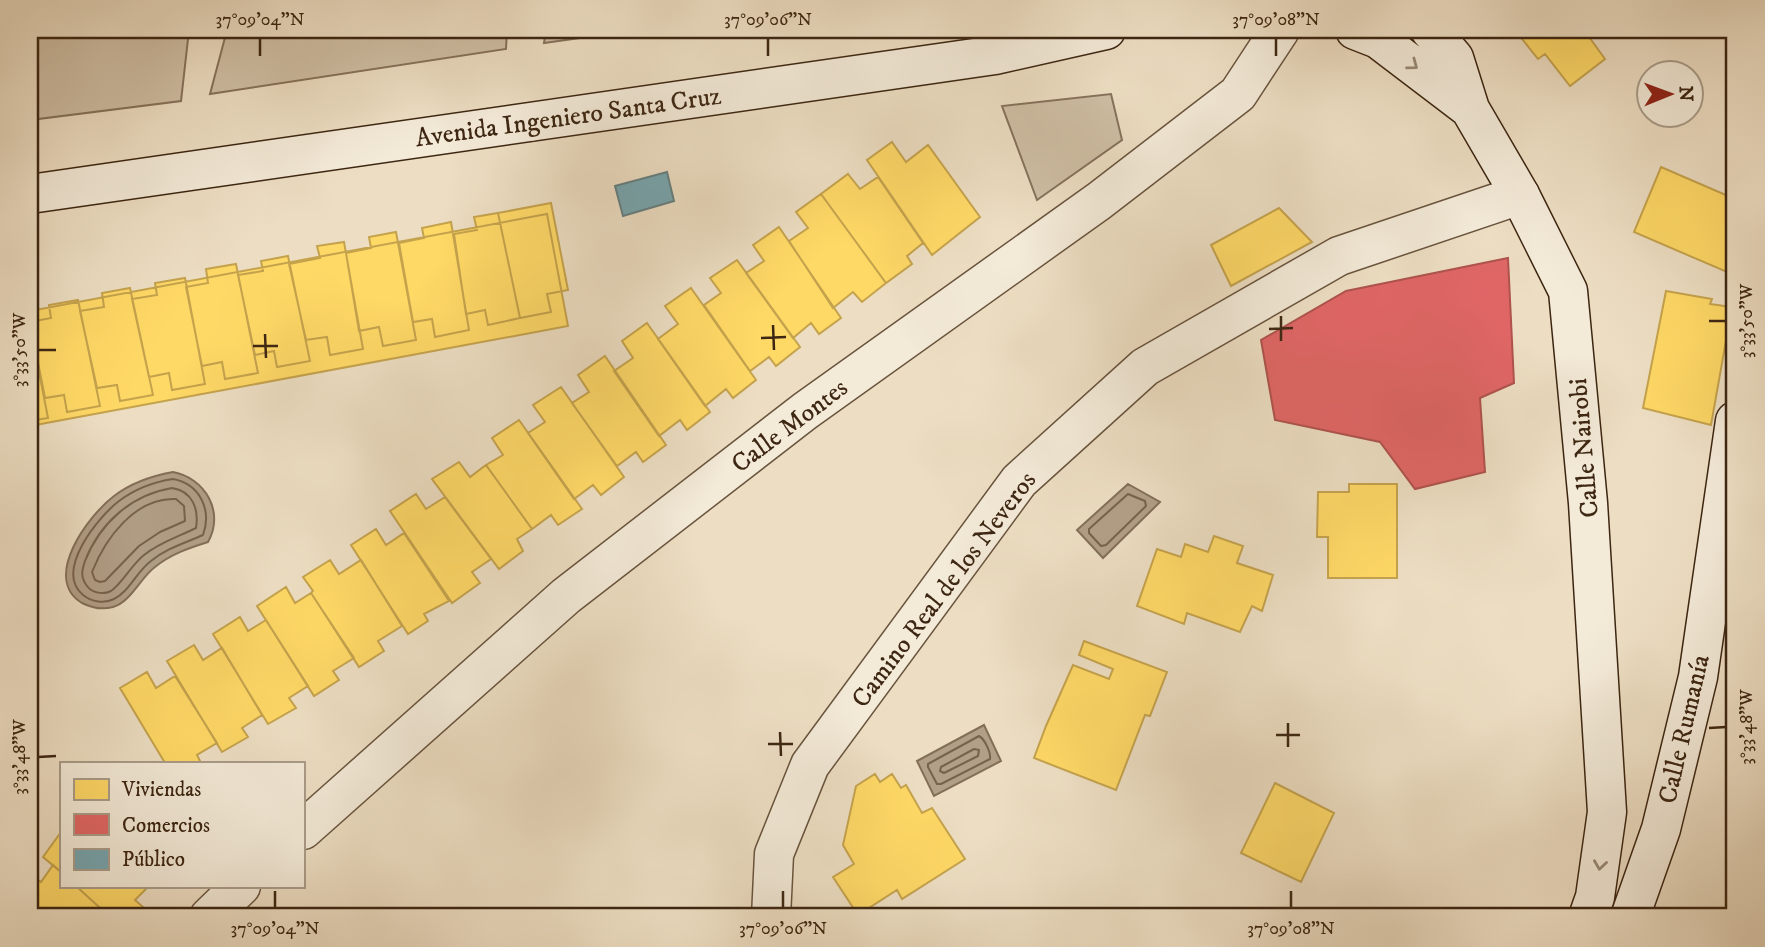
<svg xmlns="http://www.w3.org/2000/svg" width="1765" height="947" font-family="'IM FELL DW Pica',serif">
<rect width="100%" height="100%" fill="#eddec3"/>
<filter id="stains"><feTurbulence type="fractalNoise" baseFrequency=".00286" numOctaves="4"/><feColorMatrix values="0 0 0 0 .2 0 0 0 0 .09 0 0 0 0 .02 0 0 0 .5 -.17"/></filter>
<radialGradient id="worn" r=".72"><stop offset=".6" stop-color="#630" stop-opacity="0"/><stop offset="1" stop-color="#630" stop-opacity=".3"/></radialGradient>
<!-- green -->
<path fill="#cfbfa5" stroke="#86725c" stroke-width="2" d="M30 30H189L181 101 30 120Z
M227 30H507L506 49 210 94Z
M546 30H637L544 43Z
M1111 94 1122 140 1037 200 1002 106Z"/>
<!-- water -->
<path fill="#b19f87" stroke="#836f58" stroke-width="2" d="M173 472C205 478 225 512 208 542 189 548 171 554 155 567 141 577 131 602 113 607 102 610 92 608 82 603 41 578 89 515 114 496 131 483 151 476 173 472Z
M1128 484 1160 502 1103 558 1077 530Z
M984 725 1001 761 934 796 917 761Z"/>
<!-- homes -->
<path fill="#ffd966" stroke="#c5a34d" stroke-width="2" d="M1515 30H1584L1605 59 1570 86 1545 54 1538 59Z
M892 142 906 162 928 145 980 217 932 255 867 160Z
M1661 167 1735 199V251L1727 272 1634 232Z
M848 174 860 189 878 177 923 243 907 256 912 264 886 283 821 194Z
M821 194 886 283 862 302 853 292 833 308 789 241 808 228 796 212Z
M551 203 568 290 547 294 551 312 520 318 498 213Z
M1279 208 1312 242 1231 286 1211 245Z
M498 213 520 318 488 325 485 310 466 314 454 234 477 230 474 217Z
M547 214 568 326 30 426V311Z
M451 222 469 330 435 337 432 319 413 322 399 243 424 238 422 228Z
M779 227 841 318 819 334 811 323 793 338 746 273 764 261 753 245Z
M396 232 416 340 383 346 379 327 359 331 346 253 371 248 369 237Z
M344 242 363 349 330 355 327 337 306 340 289 264 320 258 317 246Z
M288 256 310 361 277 367 274 351 255 355 238 275 263 271 261 261Z
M737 260 800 347 776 366 769 357 750 371 704 305 721 293 710 278Z
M236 264 258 373 225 379 222 362 202 366 186 287 208 283 206 269Z
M185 278 205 384 172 390 169 373 149 377 132 299 157 295 155 283Z
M130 288 153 395 120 401 117 385 97 388 80 311 104 307 102 293Z
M691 288 756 380 733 398 726 389 705 406 658 339 678 324 665 306Z
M1666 291 1712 299 1710 304 1732 307 1711 425 1643 408Z
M78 300 100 406 67 412 64 395 45 398 30 322 51 318 49 305Z
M647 323 710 412 687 430 680 420 659 436 614 371 633 358 622 341Z
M30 326 48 418 30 421Z
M605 356 666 445 643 462 636 452 617 466 572 403 589 392 578 375Z
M561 387 624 477 601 495 593 485 574 499 528 433 545 422 533 405Z
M519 420 582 509 558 525 551 515 532 529 486 465 503 455 492 438Z
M459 462 470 477 486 465 532 529 517 539 523 551 499 569 432 479Z
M1349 484H1397V578H1328V537H1317L1318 492H1349Z
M416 494 426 509 445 497 491 559 472 572 480 583 452 603 390 511Z
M376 529 386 545 404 533 449 601 424 614 428 621 408 634 351 545Z
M1214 536 1243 546 1237 563 1273 575 1262 611 1252 606 1240 632 1187 613 1184 624 1137 606 1157 549 1181 557 1185 544 1208 552Z
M330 560 339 574 361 560 402 626 378 641 384 651 359 667 311 593 313 591 303 577Z
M286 587 295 603 311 593 354 658 333 671 339 680 314 696 257 606Z
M240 617 248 631 266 620 308 686 289 698 296 708 268 724 213 634Z
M1084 641 1167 672 1150 716 1145 715 1116 790 1034 758 1046 726 1073 665 1109 679 1113 669 1079 655Z
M194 645 203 660 222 648 262 715 242 728 248 737 222 752 167 661Z
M147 672 156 688 175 676 217 743 197 755 201 763H165L120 688Z
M875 774 880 782 892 774 901 788 906 785 922 813 932 808 965 859 902 899 897 890 858 915 833 877 854 864 843 845 856 786Z
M1275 783 1334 813 1301 882 1241 853Z
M61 832V872L43 857Z
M53 865 61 872V886H76L110 917H33L30 914V874L41 882Z
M76 886H149L135 900 143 907 134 917H110Z"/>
<!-- shops -->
<path fill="#e06666" stroke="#af534d" stroke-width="2" d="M1508 258 1514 383 1480 398 1485 472 1415 489 1380 442 1275 420 1261 340 1346 291Z"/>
<!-- public -->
<path fill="#76a5af" stroke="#657f80" stroke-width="2" d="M667 172 674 201 623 216 615 186Z"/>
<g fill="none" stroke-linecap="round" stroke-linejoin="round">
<!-- shore -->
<path stroke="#77624c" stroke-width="2" d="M173 479C200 484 212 510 203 535 185 543 167 548 151 561 137 571 129 592 114 599 104 604 92 602 83 595 54 571 98 517 119 501 135 489 153 482 173 479Z
M172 488C193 491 199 510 196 528 178 537 160 542 144 555 132 564 122 584 111 591 103 595 92 593 87 586 80 577 82 570 85 561 100 523 131 495 172 488Z
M1128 494 1145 501 1146 506 1106 545 1101 546 1089 533V529Z
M176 499 184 506 185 521 160 532 139 546 105 581 100 582 95 580 92 572C105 539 135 497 176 499Z
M979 736C985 739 991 753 990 759L941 784H937L928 767V764Z
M974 749 979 750 978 756 944 773 940 771 941 767Z"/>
<defs>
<path id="street" d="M303 830 566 596 805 411 1099 201 1238 94 1280 30
M209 917 241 886
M771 917 774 854 810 765 1019 481 1145 367 1339 256 1520 195"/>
<path id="secondary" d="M1355 30 1378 39 1470 109
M1430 30 1454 58 1470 109 1520 195 1568 291 1588 503 1607 812 1595 897 1588 917
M30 194 995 55 1106 30
M1630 917 1661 829 1698 677 1735 421"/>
</defs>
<!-- street casing -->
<use href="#street" stroke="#69543e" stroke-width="41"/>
<!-- secondary casing -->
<use href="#secondary" stroke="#3d2612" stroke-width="41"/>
<!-- street -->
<use href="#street" stroke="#f3ead8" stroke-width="38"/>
<!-- secondary -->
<use href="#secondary" stroke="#f3ead8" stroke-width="38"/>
</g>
<!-- one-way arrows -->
<defs><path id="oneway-chevron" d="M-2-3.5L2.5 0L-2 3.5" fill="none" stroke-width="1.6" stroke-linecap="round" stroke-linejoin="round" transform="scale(1.75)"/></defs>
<g stroke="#988875">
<use href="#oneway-chevron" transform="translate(1413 65) rotate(37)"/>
<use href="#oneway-chevron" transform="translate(1600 865) rotate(98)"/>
</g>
<!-- ticks -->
<path fill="none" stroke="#3d2612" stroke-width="2.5" d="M260 38V56M768 38V56M1276 38V56M1281 316V341M1709 321H1726M773 325 774 350M1269 329 1293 328M265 334 266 358M761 338 786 337M253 346H278M38 350H56M1288 723V747M1709 728 1726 727M780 732 781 756M1276 735H1300M768 744H793M38 757 56 756M275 891V908M783 891V908M1291 891V908"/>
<g text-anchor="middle" stroke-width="7" stroke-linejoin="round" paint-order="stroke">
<!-- street labels -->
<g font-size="26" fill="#3d2612" stroke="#f3ead8">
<text transform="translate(568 116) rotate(-8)" y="9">Avenida Ingeniero Santa Cruz</text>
<text transform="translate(789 425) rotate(-37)" y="9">Calle Montes</text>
<text transform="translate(1583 448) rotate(-95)" y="9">Calle Nairobi</text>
<text transform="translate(943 589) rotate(-53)" y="9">Camino Real de los Neveros</text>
<text transform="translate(1683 729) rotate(-77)" y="9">Calle Rumanía</text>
</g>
</g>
<!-- margin -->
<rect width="1765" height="947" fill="none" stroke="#eddec3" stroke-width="77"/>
<!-- legend -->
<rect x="60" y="762" width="245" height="126" fill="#f3ead8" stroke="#aa9c89" stroke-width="2"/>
<rect x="74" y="779" width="35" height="21" fill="#ffd966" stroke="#aa9c89" stroke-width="2"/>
<text x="122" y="796" font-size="21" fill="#3d2612">Viviendas</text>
<rect x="74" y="814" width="35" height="21" fill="#e06666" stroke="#aa9c89" stroke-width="2"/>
<text x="122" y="832" font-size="21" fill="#3d2612">Comercios</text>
<rect x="74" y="849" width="35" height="21" fill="#76a5af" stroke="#aa9c89" stroke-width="2"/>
<text x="122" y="866" font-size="21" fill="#3d2612">Público</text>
<!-- north arrow -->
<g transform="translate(1670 94) rotate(89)"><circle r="33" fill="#f3ead8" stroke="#aa9c89" stroke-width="2"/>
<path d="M0-5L12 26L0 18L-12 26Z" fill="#8f2418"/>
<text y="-10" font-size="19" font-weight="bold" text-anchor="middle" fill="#3d2612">N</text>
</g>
<rect x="38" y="38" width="1688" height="870" fill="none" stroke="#3d2612" stroke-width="2.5"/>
<g font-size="18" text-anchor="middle" fill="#3d2612">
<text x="260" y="25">37°09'04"N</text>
<text x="768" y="25">37°09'06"N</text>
<text x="1276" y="25">37°09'08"N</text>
<text transform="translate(1746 321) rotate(-90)" y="6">3°33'50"W</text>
<text transform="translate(19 350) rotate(-90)" y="6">3°33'50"W</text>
<text transform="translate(1746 727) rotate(-90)" y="6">3°33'48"W</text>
<text transform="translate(19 757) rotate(-90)" y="6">3°33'48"W</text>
<text x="275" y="934">37°09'04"N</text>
<text x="783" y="934">37°09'06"N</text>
<text x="1291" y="934">37°09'08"N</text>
</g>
<rect width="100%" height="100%" filter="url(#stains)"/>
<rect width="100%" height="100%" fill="url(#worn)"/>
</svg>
